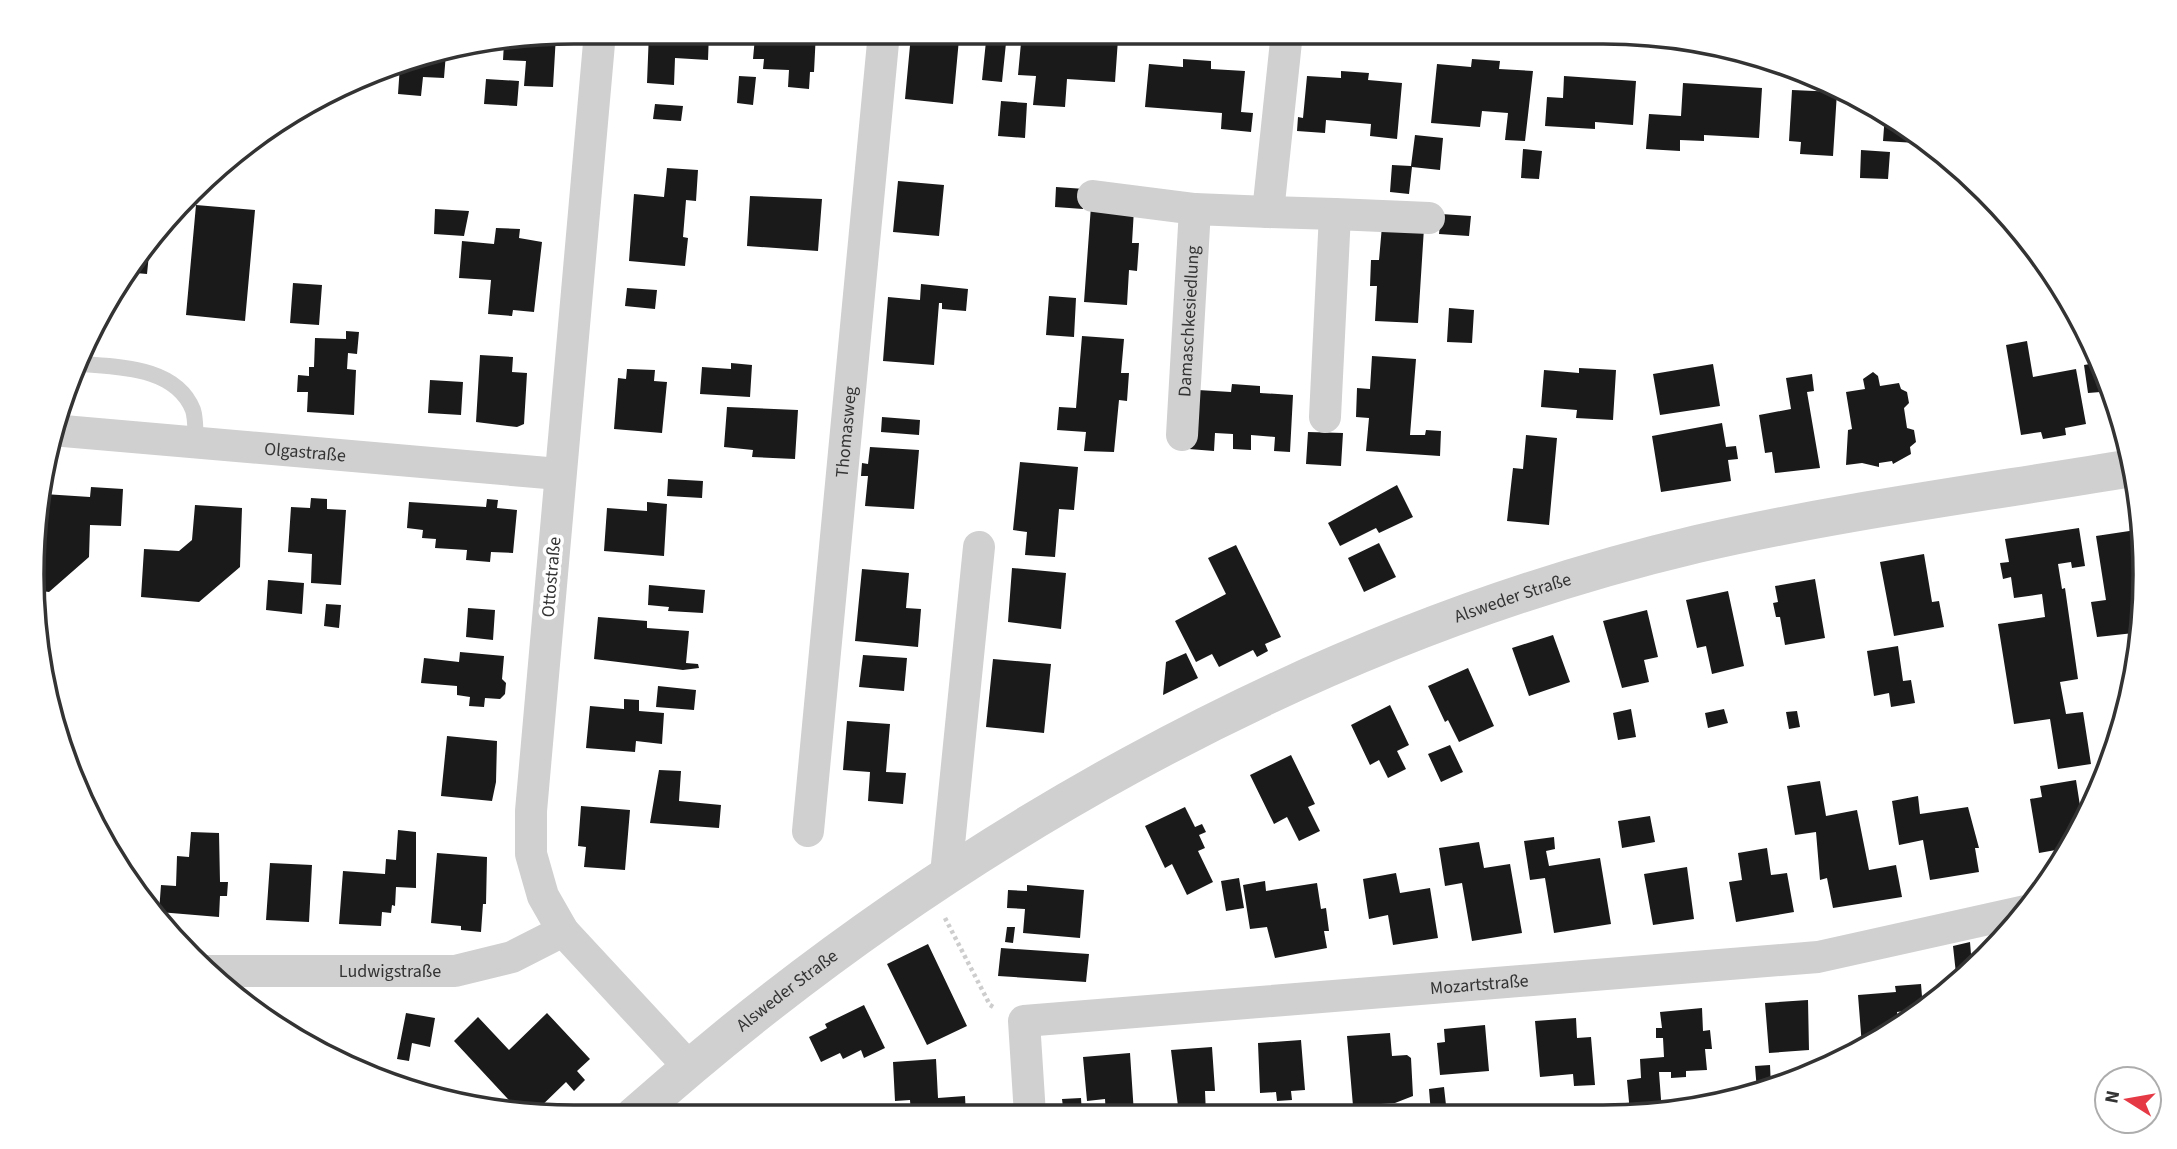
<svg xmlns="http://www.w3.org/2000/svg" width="2177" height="1149" font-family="'Source Sans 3',sans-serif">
<rect width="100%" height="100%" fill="#fff"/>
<!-- building -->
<path fill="#1a1a1a" d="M649 32H709L708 60 675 58 674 85 647 83Z
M765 32H816L814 72H810L809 89 788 87 789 70 763 69 764 59H753L755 37 765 38Z
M1022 32H1085V36L1118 39 1115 82 1067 79 1065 107 1033 105 1036 76 1018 75Z
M556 35 553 87 524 86 526 61 503 60 504 43Z
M911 35 959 39 953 104 905 99Z
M986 41 1006 43 1002 82 982 80Z
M446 53 444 78 423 77 421 96 398 94 400 65 422 66 423 57Z
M1183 59 1211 61V69L1245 71 1241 112 1253 113 1251 132 1221 129 1222 113 1145 107 1149 64 1183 67Z
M1472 59 1500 61 1499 69 1533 71 1525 141 1505 140 1508 113 1482 111 1480 127 1431 123 1437 64 1471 67Z
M1341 71 1369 73 1368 80 1402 83 1397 139 1370 136 1371 124 1326 120 1325 133 1297 131 1298 117 1303 118 1307 76 1341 78Z
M739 76 756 77 753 105 737 103Z
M1564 76 1636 81 1633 125 1595 122V129L1545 126 1547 97 1563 98Z
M486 79 519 81 517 106 484 104Z
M1683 83 1762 88 1759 138 1704 135V141L1680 140V151L1646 149 1649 114 1681 116Z
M1792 90 1837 92 1833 156 1800 154 1801 142 1789 141Z
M1001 101 1027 103 1025 138 998 136Z
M655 104 683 106 681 121 653 119Z
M1885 114 1933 144 1883 141Z
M1415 135 1443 138 1440 170 1412 167 1409 194 1390 192 1392 165 1411 166Z
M1523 149 1542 151 1539 179 1521 178Z
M1861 150 1890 152 1888 179 1860 178Z
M667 168 698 170 696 201 686 200 683 237 688 238 685 266 629 261 634 194 664 197Z
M898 181 944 185 939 236 893 232Z
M1056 187 1085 189 1083 209 1055 207Z
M750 196 822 199 818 251 747 246Z
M196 205 255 210 245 321 186 315Z
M1091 206 1134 209 1132 243H1139L1137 271 1129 270 1127 305 1084 302Z
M435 209 469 211 464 236 434 234Z
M1441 214 1471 216 1469 236 1439 234Z
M1382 226 1424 228 1418 323 1375 321 1377 286H1370L1371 260H1379Z
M496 228 520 229 519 238 542 242 534 312 513 310 512 316 488 314 491 280 459 278 462 241 494 244Z
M150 244 147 274 124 272Z
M293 283 322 285 319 325 290 323Z
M921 284 968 289 966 311 942 309V303H939L934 365 883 361 888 297 920 300Z
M627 288 657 290 655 309 625 306Z
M1049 296 1076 298 1074 337 1046 335Z
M1449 308 1474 310 1472 343 1447 342Z
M346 331 359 332 357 354 348 353 347 369 356 370 354 415 307 412 308 392H297L298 375 309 376V367H314L315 338 346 339Z
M1082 336 1124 339 1121 373H1129L1127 401 1119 400 1114 452 1084 451 1086 432 1057 430 1059 407 1076 408Z
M2027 341 2033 377 2076 369 2086 424 2065 428 2066 435 2043 439 2041 432 2021 435 2006 345Z
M2091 342 2109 383 2113 391 2088 393 2084 365 2090 364 2087 343Z
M480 355 513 357 512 372 527 373 524 424 517 427 476 422Z
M1372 356 1416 359 1410 435H1425L1426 430 1441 431 1440 456 1366 451 1369 418 1356 417 1357 388 1370 389Z
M731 363 752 365 750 397 700 394 702 367 731 369Z
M1713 364 1720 406 1660 415 1653 374Z
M1579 368 1616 370 1613 420 1576 418 1577 410 1541 407 1544 370 1579 373Z
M627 369 655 370 654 381 667 382 662 433 614 429 618 378 626 379Z
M1873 372 1878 376 1880 386 1899 383 1901 389 1907 392 1909 403 1904 408 1907 428 1914 430 1916 442 1910 447 1911 454 1893 464 1892 461 1879 463V467L1862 463 1846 465 1848 430 1852 429 1846 392 1865 389 1863 379Z
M1812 374 1814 391 1807 392 1820 468 1775 473 1772 452 1765 453 1759 415 1791 409 1786 378Z
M430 380 463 382 461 415 428 413Z
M1232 384 1260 386V393L1293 395 1290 452 1274 451 1275 437 1251 435V450L1233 449V434L1215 433 1214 451 1189 449 1198 390 1231 392Z
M727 407 798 410 795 459 752 457 753 450 724 447Z
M882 417 920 420 919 435 881 432Z
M1722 423 1726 447 1736 446 1738 459 1728 460 1731 481 1661 492 1652 436Z
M1308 432 1343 433 1341 466 1306 464Z
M1526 435 1557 438 1549 525 1507 521 1513 468 1523 469Z
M870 447 919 450 914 509 865 506 868 476H861L862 463 868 464Z
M1020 462 1078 467 1074 510 1059 509 1055 557 1025 555 1027 532 1013 530Z
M668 479 703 481 702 498 667 496Z
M1397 485 1413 517 1379 533 1376 528 1340 546 1328 523Z
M91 487 123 489 121 526 90 525 89 557 49 592 34 590 33 539 42 530 44 494 90 497Z
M311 498 327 499V509L346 510 341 585 311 583 312 554 288 552 291 507 310 508Z
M487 499 498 500 497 508 517 510 513 553 491 552 490 562 466 560 467 550 435 548 436 539 422 538 423 530 407 528 409 502 486 507Z
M647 502 667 504 664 556 604 551 607 508 647 511Z
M195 505 242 508 240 567 199 602 141 597 144 549 179 551 192 540Z
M2079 528 2085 566 2072 568 2071 562 2058 564 2062 589 2065 588 2078 679 2060 682 2066 714 2083 712 2091 764 2058 769 2050 719 2014 724 1998 624 2045 617 2042 594 2014 598 2011 577 2003 579 2000 563 2009 562 2005 539Z
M2136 530 2142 535 2144 610 2141 630 2134 631V633L2097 637 2091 602 2106 600 2096 536Z
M1379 543 1396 577 1364 592 1348 558Z
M1236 545 1281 637 1265 644 1268 651 1257 657 1253 650 1219 667 1212 654 1196 662 1175 621 1226 594 1208 558Z
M1924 554 1932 602 1939 601 1944 627 1894 636 1880 562Z
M1012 568 1066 573 1061 629 1008 622Z
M862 569 909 573 906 608 921 609 918 647 855 641Z
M1815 579 1825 638 1785 645 1780 617H1776L1773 603 1778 602 1775 586Z
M268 580 304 583 302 614 266 610Z
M649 585 705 590 703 613 668 611 669 607 648 605Z
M1728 591 1744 666 1712 674 1706 646 1697 648 1686 600Z
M326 604 341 605 339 628 324 626Z
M468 608 495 610 493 640 466 637Z
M1647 610 1658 657 1644 660 1649 682 1622 688 1603 621Z
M598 617 647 621V628L689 631 686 663 698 664 699 668 683 670 594 659Z
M1553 635 1570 682 1529 696 1512 648Z
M1898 646 1903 681 1911 680 1915 703 1891 707 1889 693 1874 696 1867 651Z
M460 652 504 656 502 679 506 683 505 694 500 699 485 698 484 707 469 706 470 697 457 695V686L421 683 424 658 459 662Z
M1186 653 1198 678 1163 695 1166 662Z
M863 655 907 658 904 691 859 687Z
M993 659 1051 664 1044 733 986 727Z
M1468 668 1494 726 1459 742 1448 720 1445 722 1428 686Z
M658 686 696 690 694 710 656 707Z
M624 699 639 700V711L664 713 662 744 636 741 635 752 586 748 590 706 624 709Z
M1390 705 1409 745 1397 751 1406 769 1388 778 1379 760 1370 765 1351 725Z
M1631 709 1636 737 1618 740 1613 713Z
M1724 709 1728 723 1708 728 1705 713Z
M1797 711 1800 727 1789 729 1786 712Z
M847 721 890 724 886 772 906 773 903 804 868 801 870 772 843 770Z
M447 736 497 741 496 782 492 801 441 796Z
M1450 745 1463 772 1441 782 1428 754Z
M1291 755 1315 804 1308 807 1320 831 1299 841 1287 817 1274 824 1250 775Z
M659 770 681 771 679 801 721 805 719 828 650 823Z
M2076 780 2083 825 2067 848 2039 853 2030 799 2042 797 2040 786Z
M1820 781 1826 816 1857 810 1869 870 1896 865 1902 897 1833 908 1827 878 1820 880 1816 832 1795 835 1787 786Z
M1918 796 1920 814 1968 807 1979 848H1975L1979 872 1930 880 1923 840 1899 845 1892 801Z
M581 806 630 810 625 870 584 867 586 847 578 846Z
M1185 807 1195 827 1202 824 1206 832 1199 835 1205 848 1198 851 1213 882 1187 895 1172 864 1165 868 1145 826Z
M1650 816 1655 842 1622 848 1618 821Z
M398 830 416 832V888L396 887 395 906 392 905 391 913 382 912 381 926 339 924 343 871 385 874 386 859 396 860Z
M191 832 219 833 220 882H228L227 896H220L219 917 159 912 161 885 176 886 177 856 189 857Z
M1554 837 1555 849 1546 851 1549 866 1600 858 1611 924 1554 933 1545 878 1530 880 1524 841Z
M1479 842 1484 868 1510 864 1522 933 1472 941 1462 883 1445 886 1439 848Z
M1767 848 1771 875 1787 873 1794 912 1736 922 1729 882 1742 880 1738 853Z
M437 853 487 857 486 904H483L481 932 461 930V926L431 923Z
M270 863 312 865 309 922 266 920Z
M1687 867 1694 919 1653 925 1644 874Z
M1396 873 1400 893 1430 888 1438 938 1393 945 1388 915 1369 919 1363 879Z
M1239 878 1244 908 1226 911 1221 881Z
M1265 881 1266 891 1317 883 1321 909 1326 908 1329 931H1324L1327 948 1275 958 1267 927 1250 929 1243 885Z
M1027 885 1084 890 1080 938 1023 933 1025 909 1007 908 1008 890 1027 891Z
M1007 927H1015L1013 943 1005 942Z
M1970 942 1972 966H1975L1957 983 1953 946Z
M928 944 967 1026 927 1045 887 964Z
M1001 948 1089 954 1086 982 998 976Z
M1921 984 1923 1009 1897 1012 1898 1018 1914 1016 1862 1046 1858 995 1896 992 1895 986Z
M1808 1000 1809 1050 1769 1053 1765 1003Z
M864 1005 885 1048 864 1058 861 1050 843 1059 840 1053 821 1062 809 1037 827 1028 825 1024Z
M1702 1008 1703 1031 1710 1030 1712 1049H1705L1707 1070 1686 1071V1077L1671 1078V1072H1659L1662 1113H1630L1627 1080 1641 1078 1640 1059 1664 1057 1663 1038H1656V1028H1662L1660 1012Z
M406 1013 435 1018 430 1047 412 1043 409 1061 397 1059Z
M547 1013 590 1059 577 1071 585 1080 574 1091 566 1082 532 1115 521 1113 454 1041 478 1017 509 1050Z
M1576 1018 1577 1038 1591 1037 1595 1085 1574 1086 1573 1074 1540 1077 1535 1021Z
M1485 1025 1489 1071 1440 1075 1437 1043 1445 1042 1444 1029Z
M1390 1033 1392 1056 1407 1055 1411 1058 1413 1096 1395 1103 1353 1106 1347 1036Z
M1301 1040 1305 1090 1291 1091 1292 1100 1277 1101 1276 1092 1260 1093 1258 1043Z
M1212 1047 1215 1091H1205L1206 1114H1179L1171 1050Z
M1130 1053 1134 1114 1106 1115 1105 1099 1087 1101 1083 1057Z
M936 1059 938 1098 965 1096 966 1115H911L910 1100 895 1101 893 1062Z
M1770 1065 1771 1087 1757 1091 1755 1066Z
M1444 1087 1447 1114H1431L1429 1089Z
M1081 1098 1082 1115H1064L1062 1099Z"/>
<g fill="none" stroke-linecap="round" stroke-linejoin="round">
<!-- path -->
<path stroke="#cdcdcd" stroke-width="4.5" stroke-dasharray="3.5 3.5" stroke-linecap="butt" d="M945 918 990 1005 995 1008"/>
<!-- service -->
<path stroke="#d0d0d0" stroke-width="16" d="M82 364C119 367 176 367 193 410 196 419 195 432 196 442"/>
<!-- minor -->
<g stroke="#d0d0d0" stroke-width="32">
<path d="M600 32 531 811V854L543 896 563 931 689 1067"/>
<path d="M1093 196 1195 209"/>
<path d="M1268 212 1335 214 1325 417"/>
<path d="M1335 214 1429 218"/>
<path id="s1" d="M52 430 559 474"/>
<path id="s2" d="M1182 435 1195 209 1268 212 1287 32"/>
<path id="s3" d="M808 831 884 32"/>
<path d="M946 874 979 547"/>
<path id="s4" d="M208 971H455L512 957 563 931"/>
<path id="s5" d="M1030 1115 1024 1021 1818 957 2025 911"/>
</g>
<!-- tertiary -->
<path stroke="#d0d0d0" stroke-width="38" id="s6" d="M634 1116C933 850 1305 637 1697 544 1840 511 1988 492 2132 468"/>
</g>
<g text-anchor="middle" stroke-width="7" stroke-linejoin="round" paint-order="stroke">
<!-- street labels -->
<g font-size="18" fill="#333" stroke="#fff">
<text dy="6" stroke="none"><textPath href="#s2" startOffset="114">Damaschkesiedlung</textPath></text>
<text dy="6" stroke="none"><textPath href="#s3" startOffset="401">Thomasweg</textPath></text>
<text dy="6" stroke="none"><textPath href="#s1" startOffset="254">Olgastraße</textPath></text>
<text transform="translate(551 577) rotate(-85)" y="6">Ottostraße</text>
<text dy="6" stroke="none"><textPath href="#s6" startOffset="1027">Alsweder Straße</textPath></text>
<text dy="6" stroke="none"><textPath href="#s4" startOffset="182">Ludwigstraße</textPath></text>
<text dy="6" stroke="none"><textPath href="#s5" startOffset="551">Mozartstraße</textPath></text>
<text dy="6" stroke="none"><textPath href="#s6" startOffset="198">Alsweder Straße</textPath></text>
</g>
</g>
<!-- crop -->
<path d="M0 0H2177V1149H0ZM574 44H1603A530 530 0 0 1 2133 574V575A530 530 0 0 1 1603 1105H574A530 530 0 0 1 44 575V574A530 530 0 0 1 574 44Z" fill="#fff" fill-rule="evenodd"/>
<path fill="none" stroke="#333" stroke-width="3.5" d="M574 44H1603A530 530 0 0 1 2133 574V575A530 530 0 0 1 1603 1105H574A530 530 0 0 1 44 575V574A530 530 0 0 1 574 44Z"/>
<!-- north arrow -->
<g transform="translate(2128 1100) rotate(281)"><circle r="33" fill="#ffffff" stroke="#adadad" stroke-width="2"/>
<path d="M0-5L12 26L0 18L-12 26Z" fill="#e63946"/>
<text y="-10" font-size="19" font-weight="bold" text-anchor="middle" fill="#333333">N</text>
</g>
</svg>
